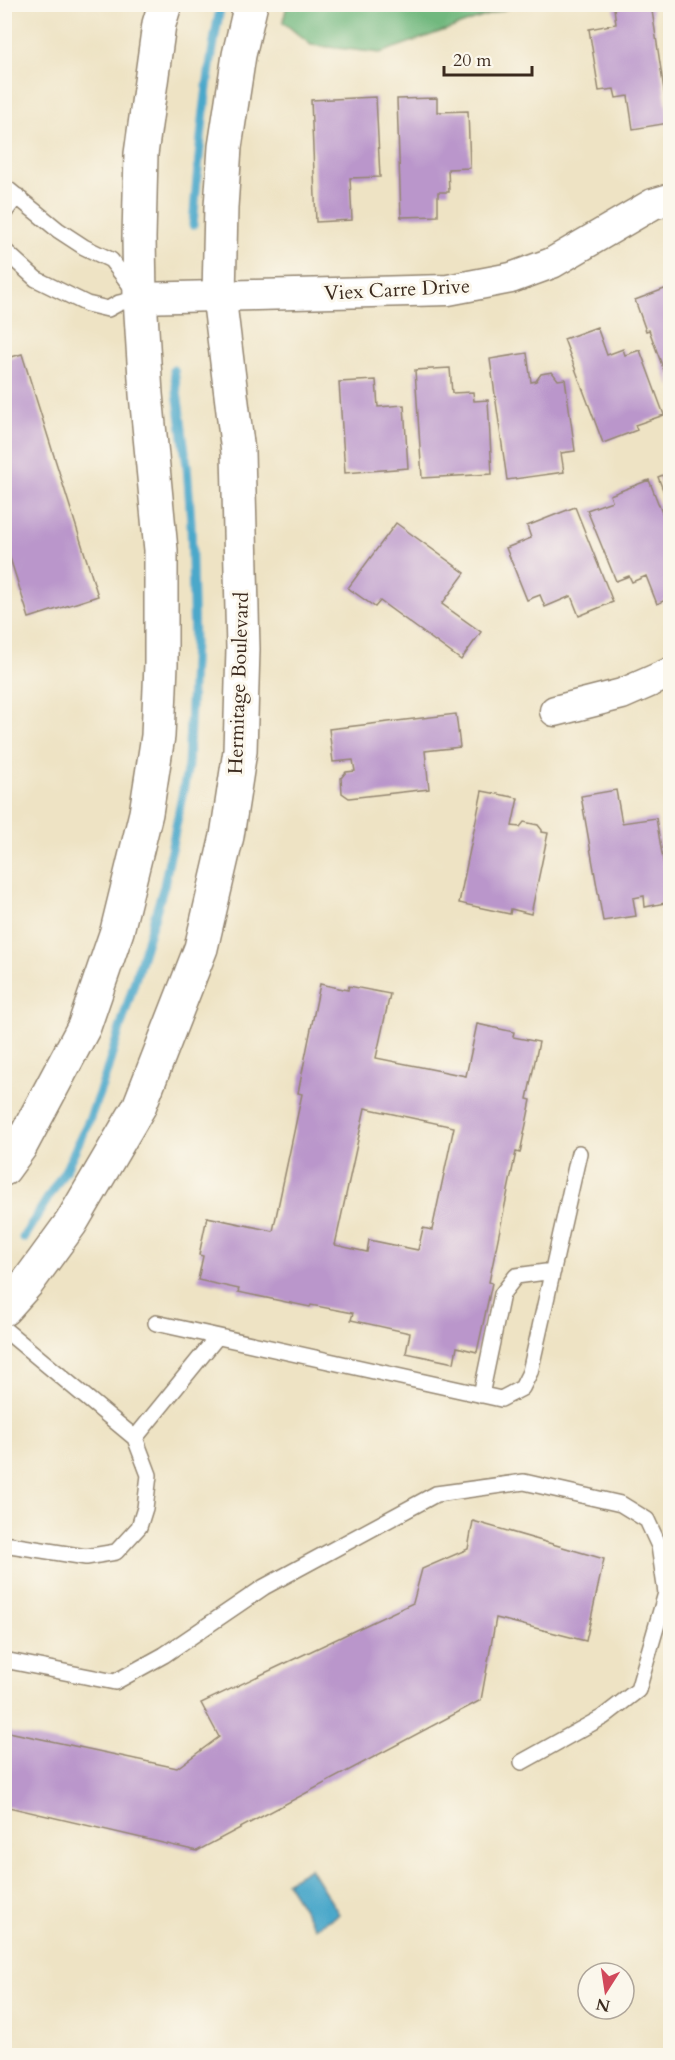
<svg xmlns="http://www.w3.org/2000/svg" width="675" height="2060" font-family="Cardo,serif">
<rect width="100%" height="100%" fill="#fbf7ec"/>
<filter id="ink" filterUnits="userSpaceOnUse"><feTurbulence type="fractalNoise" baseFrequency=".0167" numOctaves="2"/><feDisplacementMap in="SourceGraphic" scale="12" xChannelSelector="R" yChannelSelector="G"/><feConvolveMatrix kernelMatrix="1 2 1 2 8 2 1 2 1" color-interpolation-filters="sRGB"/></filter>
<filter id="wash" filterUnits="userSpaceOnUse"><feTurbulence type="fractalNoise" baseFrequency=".008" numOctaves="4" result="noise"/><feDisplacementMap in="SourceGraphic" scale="24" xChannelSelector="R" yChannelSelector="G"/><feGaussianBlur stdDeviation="1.35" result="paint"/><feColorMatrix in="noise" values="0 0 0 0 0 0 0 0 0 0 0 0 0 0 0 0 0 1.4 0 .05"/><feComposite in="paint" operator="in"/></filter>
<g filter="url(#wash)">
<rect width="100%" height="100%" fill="#eee3c4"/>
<!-- forest -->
<path fill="#71b87e" stroke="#56714e" stroke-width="1.5" d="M287 5V4L517 5 380 53 311 45 283 22Z"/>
<!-- water -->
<path fill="#4ca8ca" stroke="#446974" stroke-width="1.5" d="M310 1868 339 1914 315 1928 286 1882Z"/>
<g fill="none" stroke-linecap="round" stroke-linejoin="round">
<!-- stream -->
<path stroke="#4ca8ca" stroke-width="9" d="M193 225C199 151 206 77 221 4
M23 1238 66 1169 90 1118 105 1077 164 886 188 766 194 643 191 522 187 466 174 370"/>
</g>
<g id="blocks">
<!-- building -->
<path fill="#ba96cb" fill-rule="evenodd" d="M634 4H651L669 123 633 129 628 96 616 98 614 89 599 91 589 29 616 24 614 8Z
M376 97 380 177 350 178 352 220 316 222 311 100Z
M437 98V112L468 111 470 168 448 169 449 192H438V216L401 217 397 99Z
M667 288 670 297V387L649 330 646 331 635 300Z
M597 327 607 355 623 349 625 355 640 350 664 415 635 425 637 430 603 443 564 339Z
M527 353 531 382 536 381 541 374 552 372 558 380 565 379 575 451 561 453 564 472 507 480 490 359Z
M22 354 98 596 29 618 4 539V359Z
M450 368 452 393 473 392 474 401 488 400 492 474 422 478 415 370Z
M376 380 378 407 404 405 408 468 345 473 339 382Z
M670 472V508L658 477Z
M649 480 670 533V598L657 604 646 576 632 582 629 576 616 581 587 510 612 501 610 495Z
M575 507 613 602 579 616 571 596 545 607 540 595 527 600 506 548 531 538 527 526Z
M396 523 465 573 442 604 481 632 461 660 380 601 375 607 348 588Z
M456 714 460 747 425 751 429 789 349 798 342 793 341 778 346 772 355 771 353 760 333 762 329 729Z
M616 790 622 823 656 818 670 902 645 907 644 896 633 898 636 916 603 921 581 796Z
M482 791 518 798 512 826 520 827 524 822 538 825 542 830V832L548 833 531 914 511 909 510 914 459 903Z
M320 984 348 990 349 986 390 994 376 1058 466 1076 477 1024 514 1032 513 1037 539 1042 527 1099 531 1100 520 1153 516 1152 489 1282 492 1283 477 1352 457 1347 454 1363 406 1353 410 1333 351 1320 353 1313 311 1305 310 1307 238 1292 239 1289 198 1280 203 1256 199 1255 207 1217 273 1231 302 1094 298 1093ZM365 1108 454 1127 432 1230 423 1228 418 1250 369 1240 367 1252 335 1245Z
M473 1521 604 1559 586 1641 496 1618 481 1700 197 1851 4 1806V1731L177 1768 219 1737 201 1703 413 1603 422 1569 468 1549Z"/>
</g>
</g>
<g filter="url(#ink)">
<use href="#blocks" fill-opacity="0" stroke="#948671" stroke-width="1.5"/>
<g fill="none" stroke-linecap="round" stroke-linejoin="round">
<defs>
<path id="lane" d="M4 186 58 230 84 247 111 260 140 298 119 303 108 309 87 304 36 279 4 250
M4 213 17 196
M156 1323 501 1399 522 1388 530 1372 579 1153
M4 1329 135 1438 149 1475 145 1508 139 1527 116 1552 86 1557 4 1544
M481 1395 502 1294 516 1276 553 1271
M135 1438 217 1337
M4 1660 115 1682 164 1655 264 1587 436 1494 524 1482 621 1504 647 1520 659 1546 666 1593 638 1690 603 1717 522 1762"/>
<path id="street" d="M140 298 448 290 511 278 552 263 653 204 670 199
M555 711 622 694 670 673"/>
<path id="secondary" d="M4 1169 20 1147 84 1027 117 931 146 813 158 736 161 664V550L146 394 140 298 139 238 141 154 159 24 165 4
M4 1309 28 1282 71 1223 139 1107 201 948 227 836 240 751 243 649 238 452 219 296 221 207 225 147 239 55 251 4"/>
</defs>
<!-- lane casing -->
<use href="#lane" stroke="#948671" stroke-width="18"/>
<!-- street casing -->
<use href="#street" stroke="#948671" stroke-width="33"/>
<!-- secondary casing -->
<use href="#secondary" stroke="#948671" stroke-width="36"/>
<!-- lane -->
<use href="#lane" stroke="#fff" stroke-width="15"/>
<!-- street -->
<use href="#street" stroke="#fff" stroke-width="30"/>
<!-- secondary -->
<use href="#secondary" stroke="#fff" stroke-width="33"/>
</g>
</g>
<g text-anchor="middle" stroke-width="6" stroke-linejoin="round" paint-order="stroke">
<!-- street labels -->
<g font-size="20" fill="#3b2a1e" stroke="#fbf7ec">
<text transform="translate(397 289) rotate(-3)" y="7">Viex Carre Drive</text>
<text transform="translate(238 683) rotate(-88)" y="7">Hermitage Boulevard</text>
</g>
</g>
<!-- margin -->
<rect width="675" height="2060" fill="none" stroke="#fbf7ec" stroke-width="24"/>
<!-- north arrow -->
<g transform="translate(606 1991) rotate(192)"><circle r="28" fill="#fbf7ec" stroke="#aea59a" stroke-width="1.5"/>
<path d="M0-4.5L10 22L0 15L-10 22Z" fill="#d1495b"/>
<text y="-9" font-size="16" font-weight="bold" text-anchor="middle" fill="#3b2a1e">N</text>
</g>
<!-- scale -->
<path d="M444 66v9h88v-9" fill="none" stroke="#3b2a1e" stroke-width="3"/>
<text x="453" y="66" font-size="18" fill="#3b2a1e" stroke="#fbf7ec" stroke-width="4.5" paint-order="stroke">20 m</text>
</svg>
